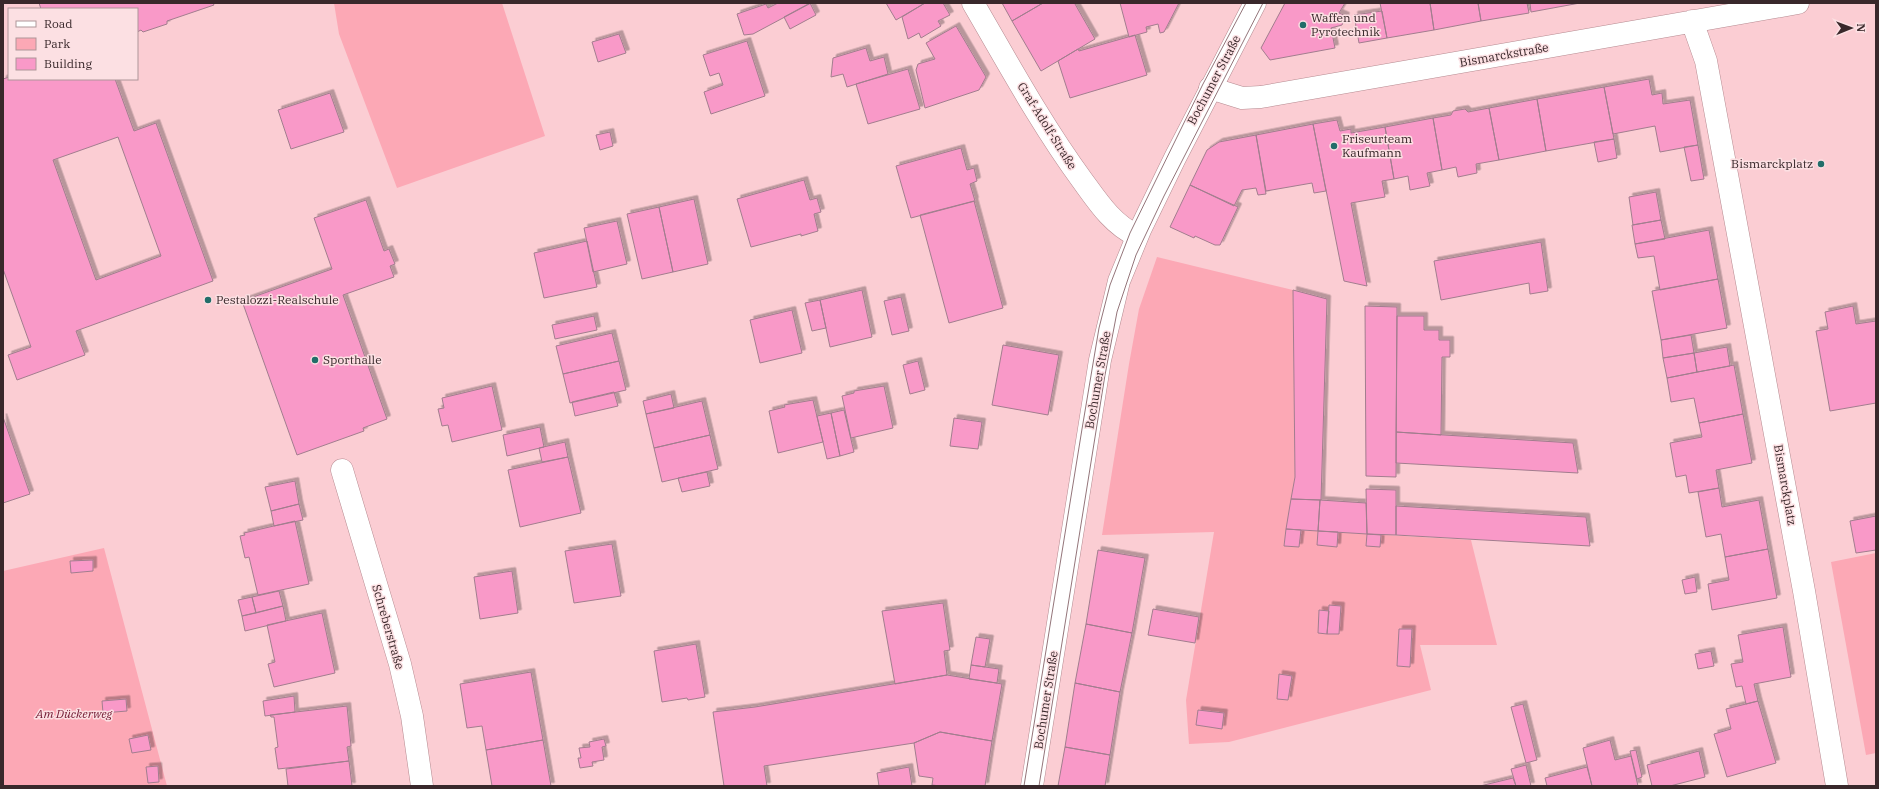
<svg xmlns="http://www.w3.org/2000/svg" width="1879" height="789" font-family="'IBM Plex Serif',serif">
<defs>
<filter id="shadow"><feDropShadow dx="3.5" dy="-3.5" stdDeviation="0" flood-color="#0004"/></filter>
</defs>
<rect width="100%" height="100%" fill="#fbcdd3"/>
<!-- green -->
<path fill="#fca8b5" d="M334 3H502L545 136 397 188 339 34Z
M1157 257 1293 290 1295 477 1284 545 1301 530 1471 540 1497 645H1420L1431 690 1229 742 1189 744 1186 700 1214 532 1102 535 1129 364 1139 309Z
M104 548 167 786H3V571Z
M1876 553V753L1866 755 1831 562Z"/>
<!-- building -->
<path fill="#f999c8" stroke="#a27d8e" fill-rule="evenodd" filter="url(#shadow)" d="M39 3H213L214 5 167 21V24L143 32 141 30 137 32V9H41Z
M778 3H811L753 34 744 35 737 14 766 4 768 8Z
M810 3 816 15 790 29 784 17Z
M886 3H925L896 20Z
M925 3H943L950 15 938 21 941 26 921 38 919 33 908 39 902 17Z
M1002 3H1043L1012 21Z
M1043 3H1077L1075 4 1095 39 1041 71 1012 21Z
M1120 3H1179L1164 32 1160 33 1158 24 1146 27 1147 32 1129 37Z
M1285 3H1345L1339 13 1346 16 1342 25 1331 28 1335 48 1270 60 1261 48Z
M1380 3H1430L1434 30 1387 38Z
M1430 3H1478L1481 21 1434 30Z
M1478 3H1527L1529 13 1481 21Z
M1530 3H1580L1531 12Z
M1382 11 1387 38 1359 43 1354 15Z
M956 26 986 77 979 90 925 108 916 70 918 64 935 59 926 43Z
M619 34 626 53 598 62 592 42Z
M1135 35 1147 75 1070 98 1058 61 1078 49 1079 51Z
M747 41 765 96 711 114 704 92 723 85 719 73 710 76 703 55Z
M866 48 870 61 884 57 888 74 847 87 843 74 831 77 833 58Z
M908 69 920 109 868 124 856 84Z
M9 77V79H115L134 131 156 123 213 281 76 331 85 355 17 380 8 355 31 347 3 269V79ZM118 137 161 256 96 280 53 160Z
M1649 79 1652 95 1662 93 1663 104 1690 100 1698 145 1660 152 1655 126 1613 134 1604 87Z
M1604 87 1614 139 1546 151 1537 99Z
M330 93 344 132 291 149 278 110Z
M1537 99 1546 151 1499 160 1489 108Z
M1489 108 1499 160 1476 164 1477 173 1458 177 1456 167 1442 170 1433 118 1451 115 1453 111 1465 109 1468 112Z
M1433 118 1442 170 1427 173 1430 186 1410 190 1408 176 1394 179 1385 127Z
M1337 120 1340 131 1351 129V133L1385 127 1394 179 1382 181 1385 197 1351 203 1367 286 1344 281 1313 124Z
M1313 124 1326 191 1314 193 1312 183 1266 191 1256 135Z
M610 132 613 146 600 150 596 135Z
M1256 135 1266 194 1258 195 1256 188 1242 190 1234 206 1190 185 1207 150 1219 142Z
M1614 139 1617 158 1598 162 1594 142Z
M1698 145 1704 179 1691 181 1684 147Z
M961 148 967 170 974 168 977 181 970 184 975 201 911 218 896 166Z
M804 180 810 200 817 198 821 212 814 214 818 231 801 236V234L751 247 737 199Z
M1190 185 1238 207 1220 245H1215L1195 236 1194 238 1170 227Z
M1656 192 1661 220 1633 225 1629 197Z
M694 199 708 264 673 272 659 207Z
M366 200 384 251 389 249 395 264 390 266 394 277 343 295 387 419 363 428 364 431 297 455 242 301 332 269 314 218Z
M974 201 1003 308 949 323 920 215Z
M659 207 673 272 642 279 627 214Z
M1661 220 1665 239 1635 244 1632 225Z
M617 221 627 264 593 272 584 228Z
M1709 230 1718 279 1660 290 1654 256 1638 258 1635 244Z
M587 241 597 287 544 298 534 253Z
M1541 242 1548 291 1530 294 1529 283 1441 300 1434 261Z
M1718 279 1727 328 1661 340 1652 291Z
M862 290 872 337 830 347 820 300Z
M1293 290 1327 299 1321 500 1291 499 1295 477Z
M901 297 909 331 892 335 884 301Z
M820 300 826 328 812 331 805 303Z
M1365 306 1397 307 1396 477 1366 476Z
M1853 306 1856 324 1876 321V403L1830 411 1816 331 1828 329 1825 312Z
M792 310 802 353 760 363 750 320Z
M594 316 597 330 555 339 552 325Z
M1397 316H1424V330H1439V340H1450V357H1442L1441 435 1396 432Z
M612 333 619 361 563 374 556 346Z
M1691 335 1694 353 1663 358 1661 340Z
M1003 345 1059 355 1048 415 992 405Z
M1727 347 1730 366 1697 372 1694 353Z
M1694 353 1697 372 1667 378 1663 358Z
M619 361 626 390 570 403 563 374Z
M918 361 925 390 910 394 903 365Z
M1734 365 1743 414 1699 423 1694 398 1671 402 1667 378Z
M492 386 502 430 452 442 448 425 442 426 438 409 444 408 442 398Z
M884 386 893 428 851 438 842 396 854 393V391Z
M614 392 618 406 575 416 572 402Z
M671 394 674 408 646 414 643 401Z
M813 400 823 442 778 453 769 411 785 407 784 405Z
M702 401 710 435 654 448 646 414Z
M844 410 854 452 840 456 831 413Z
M831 413 840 456 827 459 817 416Z
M1743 414 1752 463 1716 470 1719 488 1689 493 1686 475 1676 477 1670 443 1702 437 1699 423Z
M3 417 30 494 3 503Z
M954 418 982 422 978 449 950 446Z
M540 427 544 447 507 456 503 435Z
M1396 432 1573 443 1578 473 1396 463Z
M710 435 718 469 662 482 654 448Z
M565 442 568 457 542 462 539 448Z
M568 457 581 513 520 527 508 470Z
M707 472 710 486 682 492 678 478Z
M295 481 299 504 271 511 265 487Z
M1719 488 1722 507 1759 500 1768 549 1725 557 1721 534 1706 537 1698 492Z
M1366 489 1396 490V535L1367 534Z
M1291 499 1320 500 1318 531 1286 529Z
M1320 500 1366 503 1367 534 1318 531Z
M299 504 303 520 274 526 271 511Z
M1396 506 1586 517 1590 546 1396 535Z
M1876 516V550L1856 553 1850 521Z
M295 521 309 584 258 595 249 557 245 558 240 536 245 535 244 533Z
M1286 529 1301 530 1299 547 1284 546Z
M1318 531 1338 532 1337 547 1317 545Z
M1367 534 1381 535 1380 547 1366 546Z
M612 544 621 596 574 603 565 551Z
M1768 549 1777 598 1712 610 1708 584 1729 580 1725 557Z
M1098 550 1145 558 1132 633 1086 624Z
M93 560V571L71 573 70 561Z
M512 571 518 613 480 619 474 577Z
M1695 577 1697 592 1685 594 1682 580Z
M279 591 283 606 256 613 252 597Z
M252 597 256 613 242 616 238 600Z
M943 603 950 650 944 651 947 675 895 684 882 611Z
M1329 605 1341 606 1339 634H1327Z
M283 606 286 621 245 631 242 616Z
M1153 609 1199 617 1195 643 1148 635Z
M1319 610 1329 611 1327 634 1318 633Z
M322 613 335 673 274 687 268 664 275 662 267 625Z
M1086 624 1132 633 1120 692 1075 683Z
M1783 627 1791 677 1754 684 1758 701 1746 704 1742 686 1736 687 1731 664 1743 662 1738 635Z
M1399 629H1412L1410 667 1397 666Z
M976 637 990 639 985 667 971 665Z
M696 644 705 697 688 700 687 698 662 702 654 651Z
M1711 651 1714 666 1698 669 1695 654Z
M971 665 999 669 997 683 969 679Z
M531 672 543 740 486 750 482 726 467 728 460 684Z
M1279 674 1292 676 1288 700 1277 699Z
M947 675 1002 684 992 741 940 732 914 743 764 766 767 786H724L713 712 755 707Z
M1075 683 1120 692 1110 755 1065 747Z
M294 696 295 712 265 716 263 701Z
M126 699 127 711 103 713 102 701Z
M1758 701 1776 763 1727 777 1714 734 1731 729 1726 709Z
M1523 704 1537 760 1526 763 1511 707Z
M347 706 351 746 347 747 349 761 278 769 275 748 278 747 274 717H271L270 715Z
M1198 710 1224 713 1222 729 1196 725Z
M940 732 992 741 985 786H940L932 785 933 778 919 776 914 743Z
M148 735 151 750 132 753 129 739Z
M604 739 606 746 602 747 604 760 592 762 593 766 580 768 578 758H581L579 748 590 747 589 742Z
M543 740 551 786H492L486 750Z
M1610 740 1615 760 1631 756 1638 786H1592L1583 748Z
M1065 747 1110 755 1105 786H1058Z
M1636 750 1642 777 1637 779 1630 751Z
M1699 751 1705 777 1670 786H1652L1647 765Z
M349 761 352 786H288L286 769Z
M1526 765 1531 786H1516L1511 769Z
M158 766 159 782 148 783 146 767Z
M909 767 912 786H879L877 773Z
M1587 767 1592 786H1547L1545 778Z
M1513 778 1516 786H1480Z"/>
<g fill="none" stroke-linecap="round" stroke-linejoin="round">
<defs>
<path id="street" d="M973 3C1008 63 1041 124 1082 180 1098 202 1112 224 1137 236
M1692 21 1706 61 1804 591 1837 786
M1210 88 1242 98 1261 97 1798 3
M342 470 400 664 412 716 422 786"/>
<path id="secondary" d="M1032 786 1100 360 1119 281 1140 230 1175 158 1255 3"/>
</defs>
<!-- street casing -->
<use href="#street" stroke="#b58a90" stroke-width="23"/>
<!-- secondary casing -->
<use href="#secondary" stroke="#b58a90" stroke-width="23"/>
<!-- street -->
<use href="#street" stroke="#fff" stroke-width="22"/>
<!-- secondary -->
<use href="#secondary" stroke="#fff" stroke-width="22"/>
<!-- tram -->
<path stroke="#94757a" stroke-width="1" d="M1024 786 1082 429 1099 328 1110 285 1130 233 1203 84 1246 3
M1039 786 1105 375 1117 312 1136 255 1164 196 1263 3"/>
</g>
<!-- markers -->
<g fill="#226d69" stroke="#fce0e3" stroke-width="1.5">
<circle cx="1303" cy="25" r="4"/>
<circle cx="1334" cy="146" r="4"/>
<circle cx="1821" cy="164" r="4"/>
<circle cx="208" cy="300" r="4"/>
<circle cx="315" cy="360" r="4"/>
</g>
<g text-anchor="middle" stroke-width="3" stroke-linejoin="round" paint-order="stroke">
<!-- poi labels -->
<g font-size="12" fill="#39282b" stroke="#fce0e3" text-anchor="start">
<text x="1311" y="22">Waffen und<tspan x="1311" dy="14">Pyrotechnik</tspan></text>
<text x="1342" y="143">Friseurteam<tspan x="1342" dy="14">Kaufmann</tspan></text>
<text x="1813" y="168" text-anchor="end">Bismarckplatz</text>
<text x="216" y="304">Pestalozzi-Realschule</text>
<text x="323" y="364">Sporthalle</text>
</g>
<!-- street labels -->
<g font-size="12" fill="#39282b" stroke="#fce0e3">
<text transform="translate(1504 55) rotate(-10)" y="4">Bismarckstraße</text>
<text transform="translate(1214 80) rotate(-62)" y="4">Bochumer Straße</text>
<text transform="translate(1047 126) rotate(58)" y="4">Graf-Adolf-Straße</text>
<text transform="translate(1098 380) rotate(-80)" y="4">Bochumer Straße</text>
<text transform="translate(1785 485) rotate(80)" y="4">Bismarckplatz</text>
<text transform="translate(388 627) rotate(74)" y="4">Schreberstraße</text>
<text transform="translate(1046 700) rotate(-81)" y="4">Bochumer Straße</text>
</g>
<!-- park labels -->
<g font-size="12" font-style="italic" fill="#711630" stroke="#fce0e3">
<text x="74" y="718">Am Dückerweg</text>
</g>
</g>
<!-- border -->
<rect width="1879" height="789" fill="none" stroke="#39282b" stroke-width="8"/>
<!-- legend -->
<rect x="8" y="8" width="130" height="72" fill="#fce0e3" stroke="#ae9699"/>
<rect x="16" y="21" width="20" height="6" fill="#ffffff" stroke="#ae9699"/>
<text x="44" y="28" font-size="12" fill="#39282b">Road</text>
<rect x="16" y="38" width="20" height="12" fill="#fca8b5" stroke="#ae9699"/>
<text x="44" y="48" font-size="12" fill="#39282b">Park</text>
<rect x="16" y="58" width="20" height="12" fill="#f999c8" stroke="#ae9699"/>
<text x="44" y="68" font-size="12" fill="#39282b">Building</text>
<!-- north arrow -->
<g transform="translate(1851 28) rotate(89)" stroke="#fce0e3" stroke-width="3" paint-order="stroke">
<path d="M0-3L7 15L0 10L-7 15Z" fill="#39282b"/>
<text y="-6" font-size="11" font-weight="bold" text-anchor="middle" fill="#39282b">N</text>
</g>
</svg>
